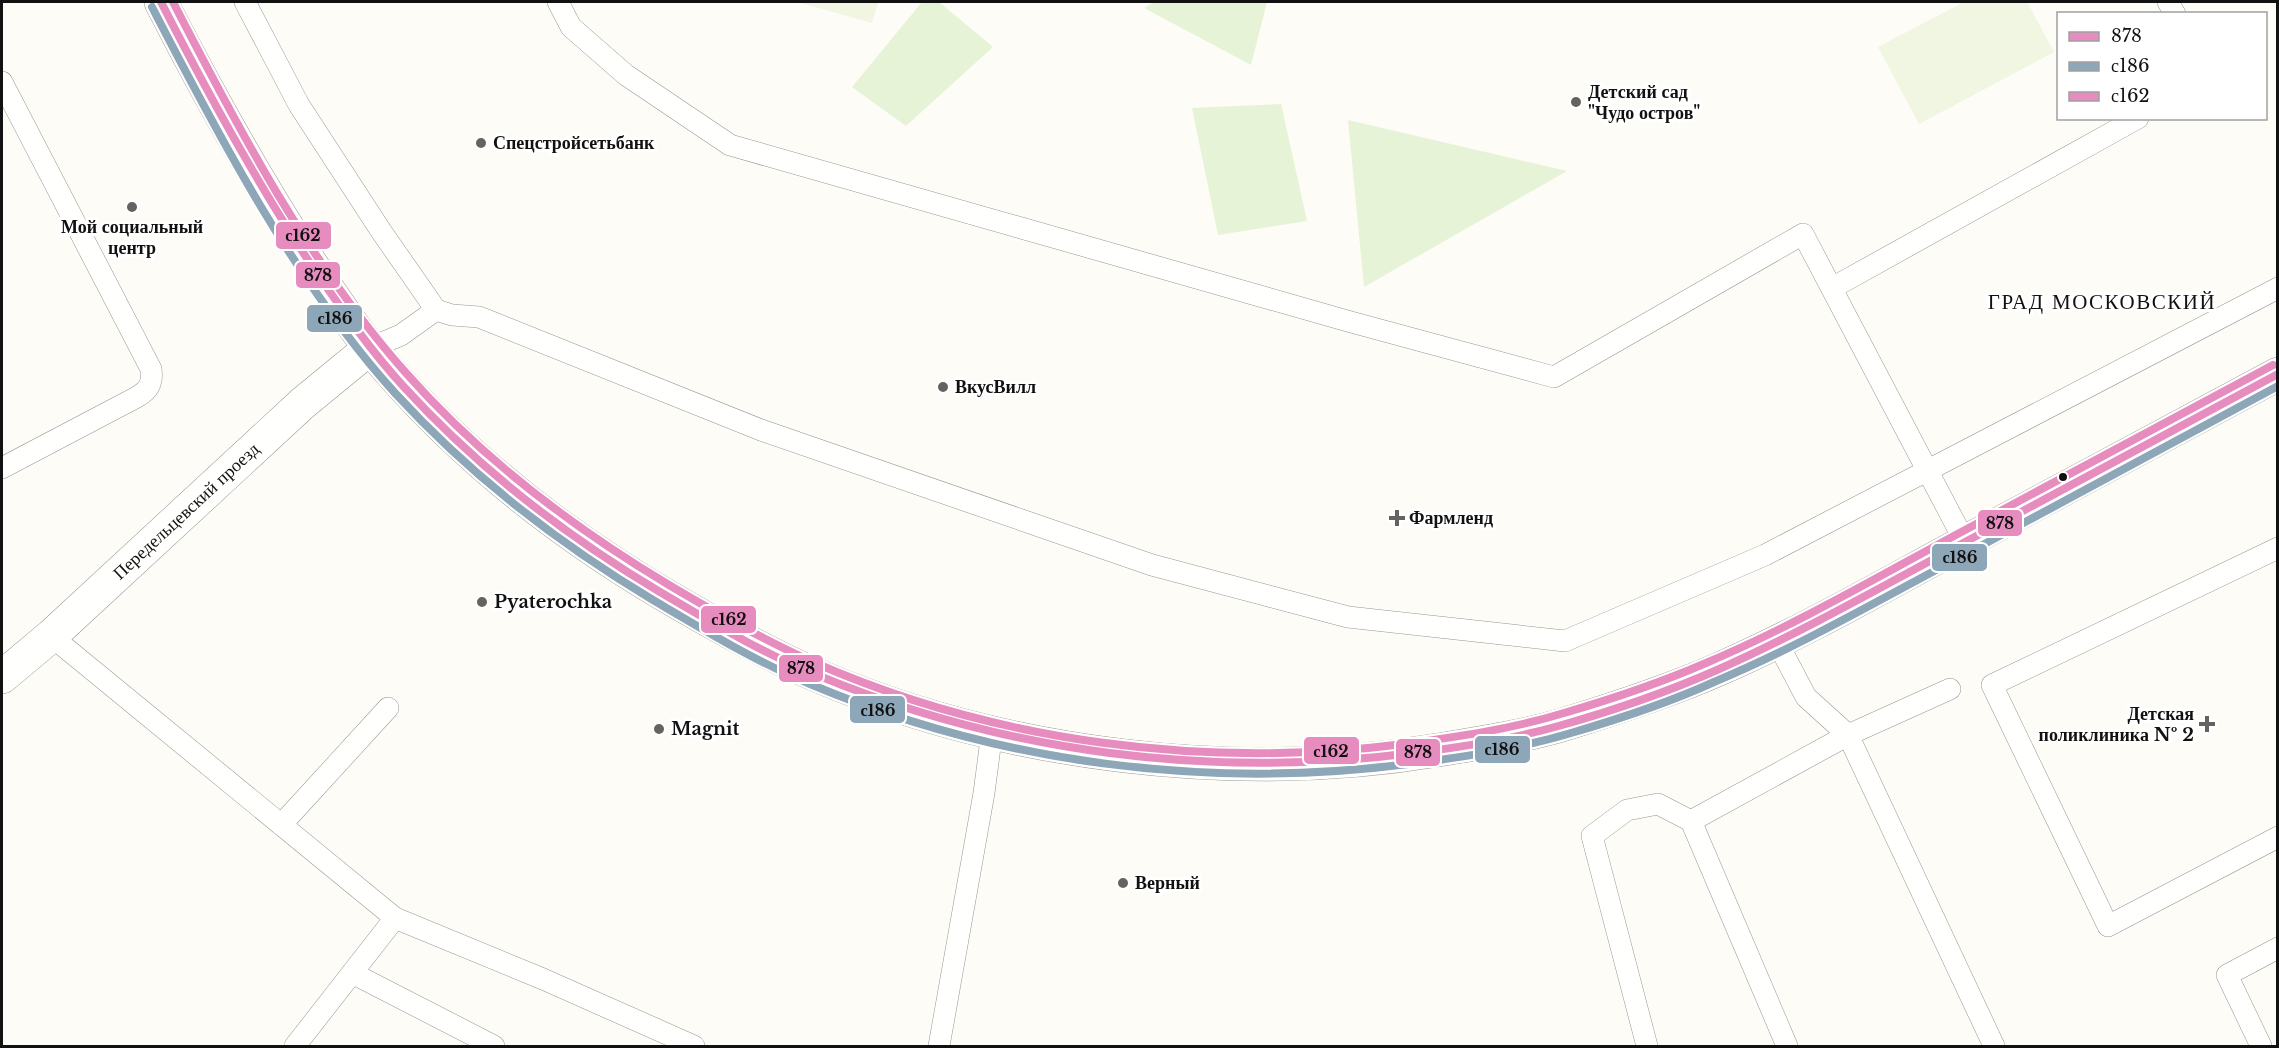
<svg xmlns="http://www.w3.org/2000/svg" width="2279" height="1048" font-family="'Libre Baskerville',serif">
<rect width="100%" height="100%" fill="#fdfcf7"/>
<!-- green -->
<path fill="#e7f3d7" d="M922 2H939L993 47 906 126 852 87Z
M1154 2H1267L1251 65 1144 8Z
M1281 104 1307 221 1218 235 1192 108Z
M1348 120 1567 171 1364 287Z"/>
<!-- pitch -->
<path fill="#f0f6e1" d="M797 2H878L872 23Z
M1964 2H2027L2054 52 1919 124 1878 47Z"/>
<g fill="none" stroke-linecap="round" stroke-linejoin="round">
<defs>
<path id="service" d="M245 2 299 105 381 231 436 310
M558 2 571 27 626 75 730 145 1351 322 1554 377 1803 234 1965 542
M2168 2 2175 14
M2 82 151 369C153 383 149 390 137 397L2 468
M1832 288 2138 118
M370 348 401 335 436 310 452 315 479 317 761 430 1152 565 1348 617 1565 641 1765 555 2278 288
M2278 548 1992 685 2108 926 2278 837
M51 636 395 918 543 979 694 1046
M1777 642 1806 697 1848 735 1994 1046
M281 825 388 708
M352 973 494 1046
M295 1046 395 918
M939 1046 984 793 992 732
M1647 1046 1592 836 1627 810 1658 804 1691 821
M1787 1046 1691 821 1848 735 1950 689
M2261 1046 2227 975 2278 948"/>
<g id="minor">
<path d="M161 2C205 88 252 173 305 255 326 286 347 319 370 348 456 453 565 538 682 605 725 630 770 655 816 675 1004 756 1237 784 1438 750 1479 743 1521 737 1562 725 1614 709 1667 692 1717 670 1802 633 1883 586 1965 542 2069 486 2173 430 2278 374"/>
<path id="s1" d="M2 677 51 636 303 403 370 348"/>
</g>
</defs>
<!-- service casing -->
<use href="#service" stroke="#979795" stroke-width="22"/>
<!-- minor casing -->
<use href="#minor" stroke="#979795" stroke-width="34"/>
<!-- service -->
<use href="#service" stroke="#fffffe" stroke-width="21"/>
<!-- minor -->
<use href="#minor" stroke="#fffffe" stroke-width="33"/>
<defs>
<path id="bus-1" d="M161 2C207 92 256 182 312 266 341 308 369 349 404 387 478 468 566 536 660 592 711 622 762 653 817 675 1005 753 1211 779 1413 753 1463 747 1514 739 1562 725 1615 710 1667 692 1717 670 1798 634 1876 590 1954 548 2061 490 2169 432 2278 374"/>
<path id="bus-2" d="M152 7C219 137 297 285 395 393 470 475 558 543 653 600 704 630 755 661 810 684 997 763 1206 790 1408 764 1463 757 1518 749 1571 733 1619 719 1668 703 1714 682 1800 646 1881 599 1964 555 2068 498 2173 442 2278 386"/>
<path id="bus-3" d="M173 2C239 130 309 264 406 373 481 458 572 527 669 585 716 613 763 640 813 662 997 743 1205 769 1404 744 1457 737 1512 729 1564 713 1612 699 1660 683 1706 663 1791 627 1871 581 1952 537 2059 479 2166 422 2273 365"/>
</defs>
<!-- bus-1 casing -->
<use href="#bus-1" stroke="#fff" stroke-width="12"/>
<!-- bus-2 casing -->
<use href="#bus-2" stroke="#fff" stroke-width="12"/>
<!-- bus-3 casing -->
<use href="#bus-3" stroke="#fff" stroke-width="12"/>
<!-- bus-1 -->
<use href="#bus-1" stroke="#e78cbf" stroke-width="8"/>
<!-- bus-2 -->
<use href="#bus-2" stroke="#8da6b8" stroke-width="8"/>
<!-- bus-3 -->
<use href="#bus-3" stroke="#e78cbf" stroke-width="8"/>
</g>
<!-- markers -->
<g fill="#646362" stroke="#fff" stroke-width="2">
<circle cx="1576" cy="102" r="6"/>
<circle cx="481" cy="143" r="6"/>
<circle cx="132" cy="207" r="6"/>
<circle cx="943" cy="387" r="6"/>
<path d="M1394 509h6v6h6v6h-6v6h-6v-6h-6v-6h6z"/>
<circle cx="482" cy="602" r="6"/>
<path d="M2204 715h6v6h6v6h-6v6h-6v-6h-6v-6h6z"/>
<circle cx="659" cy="729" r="6"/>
<circle cx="1123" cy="883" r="6"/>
</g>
<circle fill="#111" stroke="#fff" stroke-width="2" cx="2063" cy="477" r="5"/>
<g text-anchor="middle" stroke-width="6" stroke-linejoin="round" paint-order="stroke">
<!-- poi labels -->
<g font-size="18" font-weight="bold" fill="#111" stroke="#fff" text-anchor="start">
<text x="1588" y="98">Детский сад<tspan x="1588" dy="21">"Чудо остров"</tspan></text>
<text x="493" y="149">Спецстройсетьбанк</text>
<text x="132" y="233" text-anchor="middle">Мой социальный<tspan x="132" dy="21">центр</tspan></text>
<text x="955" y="393">ВкусВилл</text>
<text x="1409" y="524">Фармленд</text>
<text x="494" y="608">Pyaterochka</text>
<text x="2194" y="720" text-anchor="end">Детская<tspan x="2194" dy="21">поликлиника № 2</tspan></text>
<text x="671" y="735">Magnit</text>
<text x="1135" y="889">Верный</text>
</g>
<!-- street labels -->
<g font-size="18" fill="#111" stroke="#fff">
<text dy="6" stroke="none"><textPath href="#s1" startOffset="248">Передельцевский проезд</textPath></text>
</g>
<!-- quarter labels -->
<g font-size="21" letter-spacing="1.5" fill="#111" stroke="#fff">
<text x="2102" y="309">ГРАД МОСКОВСКИЙ</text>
</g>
</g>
<g stroke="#fff" stroke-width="2">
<rect x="275" y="221" width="57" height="29" rx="6" fill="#e78cbf"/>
<rect x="295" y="261" width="46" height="28" rx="6" fill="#e78cbf"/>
<rect x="306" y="304" width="57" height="29" rx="6" fill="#8da6b8"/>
<rect x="1977" y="509" width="46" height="28" rx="6" fill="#e78cbf"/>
<rect x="1931" y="543" width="57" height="29" rx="6" fill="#8da6b8"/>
<rect x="700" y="605" width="57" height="29" rx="6" fill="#e78cbf"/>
<rect x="778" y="654" width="46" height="29" rx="6" fill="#e78cbf"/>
<rect x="849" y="695" width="57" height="29" rx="6" fill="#8da6b8"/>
<rect x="1474" y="735" width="57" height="29" rx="6" fill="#8da6b8"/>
<rect x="1303" y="736" width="57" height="29" rx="6" fill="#e78cbf"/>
<rect x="1395" y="738" width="46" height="29" rx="6" fill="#e78cbf"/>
</g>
<g font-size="16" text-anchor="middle" font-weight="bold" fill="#111">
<text x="303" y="241">с162</text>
<text x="318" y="281">878</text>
<text x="335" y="324">с186</text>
<text x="2000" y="529">878</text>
<text x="1960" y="563">с186</text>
<text x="729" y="625">с162</text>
<text x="801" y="674">878</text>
<text x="878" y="716">с186</text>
<text x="1502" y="755">с186</text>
<text x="1331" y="757">с162</text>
<text x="1418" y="758">878</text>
</g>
<!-- border -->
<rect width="2279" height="1048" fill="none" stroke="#111111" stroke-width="6"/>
<!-- legend -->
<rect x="2057" y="12" width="210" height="108" fill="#ffffff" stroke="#a0a0a0" stroke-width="1.5"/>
<rect x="2069" y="32" width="30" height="9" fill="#e78cbf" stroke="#a0a0a0" stroke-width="1.5"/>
<text x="2111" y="42" font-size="18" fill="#111111">878</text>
<rect x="2069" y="62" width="30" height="9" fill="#8da6b8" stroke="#a0a0a0" stroke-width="1.5"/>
<text x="2111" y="72" font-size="18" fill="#111111">с186</text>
<rect x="2069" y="92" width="30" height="9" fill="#e78cbf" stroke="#a0a0a0" stroke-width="1.5"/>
<text x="2111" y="102" font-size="18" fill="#111111">с162</text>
</svg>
